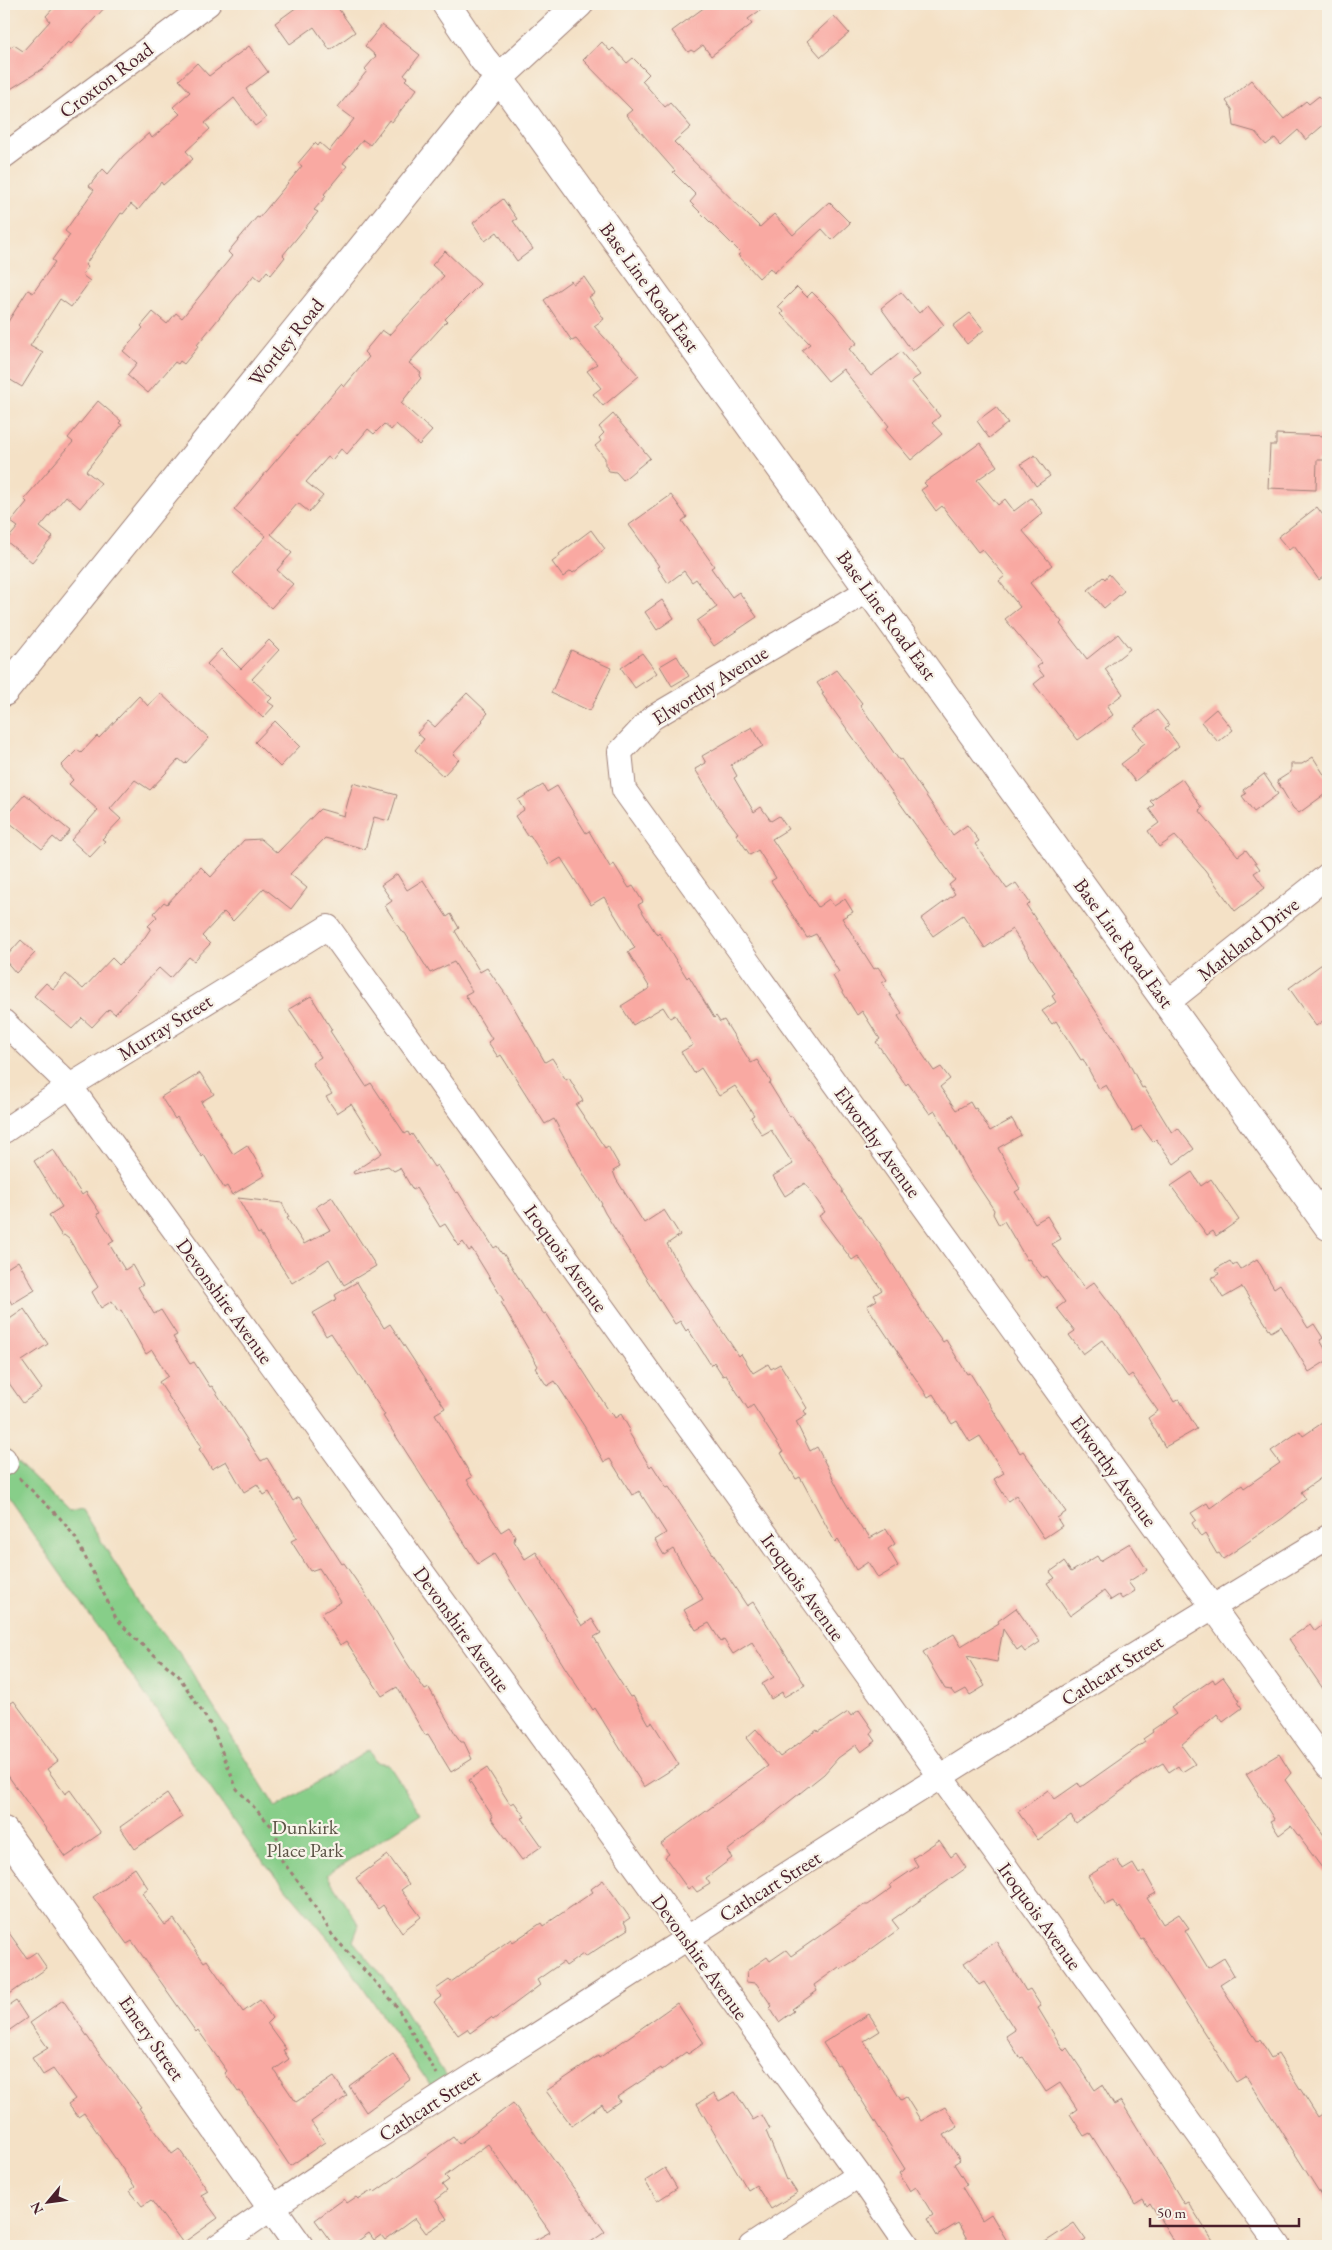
<svg xmlns="http://www.w3.org/2000/svg" width="1332" height="2250" font-family="'EB Garamond',serif">
<rect width="100%" height="100%" fill="#f7f3e8"/>
<filter id="ink" filterUnits="userSpaceOnUse"><feTurbulence type="fractalNoise" baseFrequency=".02" numOctaves="2"/><feDisplacementMap in="SourceGraphic" scale="10" xChannelSelector="R" yChannelSelector="G"/><feConvolveMatrix kernelMatrix="1 2 1 2 8 2 1 2 1" color-interpolation-filters="sRGB"/></filter>
<filter id="wash" filterUnits="userSpaceOnUse"><feTurbulence type="fractalNoise" baseFrequency=".0096" numOctaves="4" result="noise"/><feDisplacementMap in="SourceGraphic" scale="20" xChannelSelector="R" yChannelSelector="G"/><feGaussianBlur stdDeviation="1.12" result="paint"/><feColorMatrix in="noise" values="0 0 0 0 0 0 0 0 0 0 0 0 0 0 0 0 0 1.4 0 .05"/><feComposite in="paint" operator="in"/></filter>
<g filter="url(#wash)">
<rect width="100%" height="100%" fill="#f4e1c6"/>
<!-- green -->
<path fill="#87ce89" stroke="#68765a" d="M4 1442 14 1458 69 1512 82 1510 145 1612 181 1655 276 1808 369 1750 375 1762 388 1764 421 1814 327 1875 359 1925 353 1941 386 1980 447 2078 432 2088 337 1949 253 1849 4 1493Z"/>
<g id="blocks">
<!-- building -->
<path fill="#f9a9a2" d="M57 4H108L71 44 68 42 44 68 9 90 4 82V51L14 45 23 51 50 21 46 16Z
M301 4H335L355 32 330 50 314 27 290 44 275 23Z
M709 4H769L748 19 752 24 711 56 703 45 694 52 691 50 688 52 672 31Z
M834 16 849 33 821 57 807 41Z
M382 25 420 55 404 75 408 77 405 80 417 89 392 122 389 120 370 145 363 140 343 163 347 166 324 194 326 196 314 210 318 212 283 255 285 257 271 275 267 271 260 280 254 275 197 345 198 347 184 364 180 361 178 364 175 362 148 393 127 375 137 363 123 351 143 328 141 326 153 312 167 324 176 313 182 318 232 256 228 252 257 217 259 218 302 166 298 163 315 143 318 146 320 143 329 151 354 119 338 107 367 71 365 69 376 56 365 46Z
M602 42 610 51 613 48 627 63 633 58 649 74 642 81 665 107 670 103 691 127 674 142 760 227 774 214 793 235 829 202 850 223 832 240 822 229 774 273 770 268 759 278 738 255 741 253 690 202 696 195 673 172 675 171 626 115 632 110 583 60Z
M249 46 268 72 246 89 266 118 255 126 234 98 205 123 210 129 186 151 193 159 163 185 161 182 138 210 131 204 123 214 121 213 85 265 88 267 82 275 90 281 71 307 60 299 30 346 43 353 22 387 4 376V328L28 290 33 293 55 262 52 260 70 235 65 231 94 190 89 186 103 169 108 174 123 156 149 133 152 138 180 114 173 107 190 92 179 80 197 63 209 76Z
M1251 80 1284 119 1306 101 1309 104 1319 96 1328 107V121L1306 140 1298 130 1281 145 1275 138 1266 145 1255 132 1234 126 1232 109 1226 101Z
M503 199 517 219 513 221 533 249 517 261 497 232 485 241 473 223Z
M445 251 480 284 445 319 447 321 409 363 421 373 419 376 421 378 401 403 432 431 419 445 396 424 391 430 384 424 374 434 368 429 347 454 341 449 332 460 328 457 306 482 323 496 309 512 298 503 271 534 292 553 277 570 293 584 271 608 233 573 266 536 234 510 341 384 344 387 369 357 364 352 382 330 389 335 444 276 432 265Z
M584 277 595 293 589 297 604 319 594 326 639 376 603 406 593 394 601 388 587 371 597 364 576 339 572 341 544 300 571 281 573 284Z
M797 287 807 297 812 292 834 314 857 343 849 349 871 376 901 352 920 375 911 381 940 416 932 423 942 434 911 460 885 429 889 426 843 369 828 381 802 350 810 344 781 314 783 312 778 306Z
M901 292 919 313 928 305 944 325 912 351 881 308Z
M970 313 984 330 967 344 953 326Z
M98 401 121 421 119 423 122 425 86 471 101 483 80 508 66 496 40 527 53 537 32 562 6 541 18 527 11 522 27 502 24 499 73 442 68 438Z
M996 407 1008 423 989 438 977 421Z
M613 414 650 458 623 480 616 472 609 471 605 465V458L595 446 601 441 599 438 604 433 599 427Z
M1276 434 1328 436V460H1317L1316 490 1268 488 1270 445H1276Z
M980 443 997 466 977 480 998 505 1005 499 1014 511 1031 498 1043 513 1022 530 1052 565 1030 583 1062 622 1060 624 1087 659 1118 634 1130 649 1105 669 1123 694 1107 706 1113 715 1078 740 1034 684 1044 676 1037 667 1042 663 1005 619 1020 607 999 581 1005 576 982 549 978 552 942 506 936 511 921 490 927 486 924 483Z
M1035 455 1050 476 1036 486 1021 464Z
M671 495 687 517 682 521 714 566 711 568 732 597 739 592 757 617 714 646 697 621 717 607 696 579 692 582 684 571 668 583 657 567 659 566 629 525Z
M1317 507 1328 522V573L1319 580 1294 546 1289 550 1278 537Z
M591 530 605 549 573 573 571 571 563 577 552 562 560 556 559 554Z
M1109 574 1124 591 1104 608 1088 590 1103 577 1105 579Z
M662 600 674 618 657 630 645 612Z
M269 640 279 650 252 679 272 698 268 702 274 706 263 718 207 664 221 649 241 669Z
M571 650 611 668 590 711 551 693Z
M642 653 657 673 635 688 621 668Z
M677 656 689 676 672 686 660 666Z
M836 670 862 703 860 705 899 760 901 759 953 835 967 825 979 841 975 844 1007 889 1016 883 1030 903 1027 906 1124 1054 1142 1088 1144 1087 1172 1133 1178 1128 1194 1149 1174 1164 1156 1139 1153 1142 1141 1126 1133 1131 1106 1085 1099 1089 1083 1059 1081 1060 1056 1021 1052 1024 1042 1011 1056 1002 1052 996 1055 994 1012 929 985 948 963 915 933 936 921 919 955 894 949 885 955 880 822 694 824 693 817 683Z
M160 693 209 738 185 764 179 759 150 790 135 780 110 809 121 819 102 839 105 841 90 857 71 840 98 810 69 784 73 780 61 766 77 750 81 753 97 736 99 738 139 696 148 706Z
M467 693 488 713 482 720 483 721 453 754 459 759 443 776 415 750 424 739 417 733 428 721 435 727Z
M1216 709 1233 730 1218 742 1201 722Z
M1157 710 1169 725 1165 728 1179 746 1135 781 1121 764 1138 751 1137 749 1145 743 1133 728Z
M275 721 300 746 280 767 255 742Z
M752 727 763 746 731 765 737 776 734 778 754 812 761 807 771 821 779 816 788 829 772 839 818 907 829 899 834 906 845 899 853 912 842 918 874 969 878 967 887 980 882 983 902 1013 898 1016 923 1055 934 1071 941 1067 950 1079 940 1087 956 1110 970 1102 974 1109 976 1108 990 1131 1012 1119 1021 1135 998 1148 1020 1189 1015 1192 1035 1223 1047 1216 1061 1239 1052 1244 1085 1289 1094 1282 1127 1326 1174 1402 1179 1399 1197 1429 1165 1447 1148 1418 1158 1411 1132 1374 1128 1377 1102 1340 1083 1354 1069 1335 1075 1331 1057 1308 1065 1302 1046 1276 1043 1278 1029 1259 1027 1260 1004 1221 999 1225 993 1214 994 1210 970 1174 935 1111 930 1114 908 1083 906 1085 876 1042 880 1039 862 1011 857 1015 833 976 839 972 816 934 807 938 771 881 776 878 758 850 750 855 736 834 738 833 719 808 695 769 706 763 702 756Z
M1313 757 1328 781V792L1299 813 1293 808 1277 781 1291 772V764H1302Z
M1264 774 1278 794 1254 812 1242 796 1246 794 1243 790Z
M1182 779 1202 808 1199 810 1238 856 1246 850 1260 869 1254 873 1265 888 1235 911 1205 870 1175 836 1159 847 1148 831 1159 823 1149 809 1154 805 1150 801Z
M353 783 397 795 389 821 374 817 365 849 325 838 290 874 307 888 291 909 264 888 233 921 224 912 202 936 210 944 194 961 189 957 170 978 159 968 115 1014 109 1009 92 1027 82 1018 72 1029 34 996 46 983 53 989 66 974 83 989 112 958 119 965 143 940 151 928 148 926 157 917 154 913 164 902 167 904 201 867 211 877 244 840 261 839 277 853 320 809 344 816Z
M543 785 547 792 557 786 586 833 589 831 610 867 614 864 629 888 633 886 643 902 638 905 657 935 659 933 687 978 689 976 714 1018 716 1016 720 1022 724 1020 751 1063 757 1060 771 1082 769 1083 790 1117 792 1116 843 1190 842 1192 882 1247 927 1319 943 1342 946 1340 967 1374 970 1373 1020 1453 1023 1451 1066 1512 1057 1518 1062 1526 1044 1538 1016 1495 1008 1501 994 1479 1004 1473 980 1436 970 1442 957 1421 952 1424 933 1394 928 1397 867 1306 877 1300 874 1295 882 1290 858 1256 852 1260 819 1216 825 1212 805 1183 785 1196 773 1176 793 1164 771 1130 762 1135 751 1117 754 1115 735 1086 719 1096 701 1068 694 1073 681 1052 693 1045 675 1015 670 1018 663 1007 633 1025 621 1006 650 988 628 952 635 948 604 897 591 905 561 858 549 865 530 835 528 836 515 816 524 810 518 800Z
M25 794 70 831 60 843 53 837 42 849 4 818Z
M397 874 407 890 423 880 447 917 451 914 459 928 455 931 480 972 487 968 509 999 545 1062 552 1058 566 1080 569 1078 583 1101 576 1105 605 1148 608 1146 620 1167 613 1171 616 1179 644 1223 664 1210 680 1235 667 1244 687 1279 739 1356 741 1354 753 1373 768 1364 771 1369 780 1364 807 1408 804 1411 807 1415 796 1422 810 1451 817 1447 844 1500 863 1531 865 1530 870 1538 886 1529 895 1544 888 1549 898 1566 878 1578 868 1562 856 1570 838 1539 835 1542 800 1477 796 1479 781 1453 783 1452 753 1405 748 1409 726 1375 723 1376 714 1362 711 1365 688 1329 686 1331 680 1321 675 1324 605 1213 601 1205 602 1204 585 1177 554 1119 545 1124 501 1055 498 1057 488 1042 492 1039 465 995 472 991 454 962 430 973 405 933 402 932 385 906 392 901 381 885Z
M21 940 35 953 16 973 4 959Z
M1322 964 1328 972V1017L1316 1026 1289 988Z
M311 996 332 1030 330 1031 366 1086 371 1083 405 1134 408 1132 410 1136 412 1134 434 1167 437 1165 456 1193 458 1192 494 1248 497 1246 502 1254 503 1253 532 1299 544 1314 546 1313 611 1414 612 1413 615 1418 621 1414 630 1430 628 1431 650 1467 652 1465 667 1488 669 1487 747 1606 753 1602 805 1685 784 1697 782 1692 771 1699 762 1684 774 1677 752 1642 733 1654 724 1640 721 1642 709 1623 696 1630 684 1610 703 1599 673 1549 664 1555 655 1540 666 1533 639 1491 632 1495 610 1459 604 1462 586 1429 555 1381 547 1386 535 1368 538 1366 501 1302 504 1301 472 1249 469 1251 463 1242 459 1246 445 1224 440 1227 416 1188 413 1190 400 1168 394 1171 388 1166 354 1174 353 1172 382 1153 351 1104 337 1113 326 1097 332 1094 312 1063 321 1057 289 1009Z
M200 1073 214 1094 201 1102 233 1154 247 1145 265 1175 232 1195 227 1186 224 1188 204 1155 202 1157 177 1117 175 1119 161 1097Z
M53 1149 82 1195 86 1192 100 1213 97 1214 114 1241 109 1244 125 1270 132 1265 143 1284 138 1287 154 1314 161 1310 177 1335 173 1337 190 1364 194 1362 210 1387 212 1386 261 1461 267 1458 293 1501 299 1497 342 1564 344 1563 364 1592 403 1657 425 1690 429 1688 456 1735 461 1742H464L472 1759 451 1772 428 1734 425 1735 397 1687 382 1696 346 1641 340 1645 321 1614 341 1602 319 1568 310 1571 291 1541 297 1538 269 1492 264 1495 257 1484 244 1492 226 1461 212 1469 199 1449 202 1447 159 1382 168 1376 152 1350 146 1354 121 1310 118 1311 112 1301 101 1308 92 1292 98 1287 69 1239 64 1235 62 1236 49 1215 62 1207 34 1161Z
M1192 1172 1201 1186 1211 1179 1239 1220 1216 1236 1213 1231 1207 1235 1171 1186Z
M332 1197 376 1266 344 1285 329 1259 292 1283 260 1233 258 1234 238 1198 282 1203 289 1217 287 1218 304 1244 330 1230 316 1207Z
M1257 1259 1274 1288 1280 1284 1308 1328 1314 1324 1323 1338 1320 1340 1328 1354V1360L1309 1372 1281 1326 1271 1332 1242 1287 1223 1298 1211 1278 1219 1274 1216 1269 1230 1261 1233 1266 1237 1263 1241 1269Z
M18 1261 35 1290 12 1304 4 1291V1270Z
M357 1282 384 1328 390 1324 445 1408 435 1414 472 1477 467 1480 501 1532 509 1527 515 1536 514 1541 525 1559 536 1552 582 1626 592 1619 601 1633 594 1637 609 1664 630 1697 633 1696 649 1724 652 1722 679 1765 644 1787 595 1708 593 1710 564 1666 494 1554 478 1564 383 1416 385 1415 331 1333 326 1336 313 1313 337 1299 335 1295Z
M24 1309 48 1344 22 1361 42 1389 23 1403 4 1376V1323Z
M1328 1419V1473L1301 1492 1306 1499 1283 1518 1223 1559 1219 1553 1217 1554 1205 1534 1201 1537 1192 1523 1196 1520 1191 1513 1207 1503 1210 1508 1242 1485 1244 1488 1280 1463 1271 1451 1300 1431 1303 1436Z
M1130 1543 1147 1570 1128 1582 1135 1591 1122 1599 1119 1595 1111 1600 1104 1591 1070 1616 1047 1583 1055 1578 1050 1572 1064 1562 1071 1572 1097 1556 1100 1561Z
M1016 1608 1040 1642 1025 1652 1021 1647 1017 1650 1003 1629 997 1662 967 1656 985 1686 970 1695 966 1689 955 1695 951 1690 945 1689 923 1652 954 1634 961 1646 999 1623 998 1621Z
M1328 1621V1696L1289 1639 1310 1624 1315 1631Z
M1223 1677 1240 1701 1238 1702 1242 1708 1223 1722 1217 1714 1181 1745 1195 1764 1182 1772 1178 1766 1169 1772 1163 1763 1150 1770 1076 1824 1071 1816 1038 1840 1018 1812 1048 1790 1055 1799 1078 1783 1081 1787 1145 1742 1143 1739 1153 1732 1152 1730 1176 1714 1171 1708 1213 1679 1215 1683Z
M14 1701 58 1761 47 1769 65 1794 70 1790 101 1833 66 1857 4 1770V1708Z
M859 1710 873 1730 871 1734 876 1741 861 1752 856 1745 838 1758 824 1774 727 1851 732 1858 706 1878 710 1884 697 1892 692 1886 688 1889 665 1857 669 1854 661 1844 768 1766 746 1738 756 1729 780 1757 817 1730 818 1732 848 1712 851 1716Z
M1279 1754 1291 1773 1285 1780 1328 1841V1876L1291 1826 1279 1835 1270 1821 1274 1819 1246 1774Z
M487 1768 510 1804 514 1802 525 1817 522 1818 542 1846 522 1860 491 1818 493 1817 469 1780Z
M167 1794 182 1817 135 1849 120 1827Z
M939 1840 951 1857 956 1853 966 1868 892 1920 899 1929 859 1958 841 1969 839 1967 814 1985 817 1991 792 2009 794 2011 779 2022 770 2008 772 2006 756 1983 746 1982 747 1971 767 1957 770 1961 786 1950 791 1956 864 1905H868L892 1888 890 1885 918 1866 913 1858Z
M388 1855 409 1884 401 1890 421 1917 402 1932 383 1905 378 1909 356 1878Z
M1117 1859 1123 1870 1133 1864 1139 1874 1144 1871 1156 1893 1147 1898 1163 1924 1179 1914 1189 1928 1185 1930 1208 1968 1224 1958 1234 1975 1220 1984 1239 2014 1258 2042 1260 2040 1271 2058 1278 2054 1318 2117 1328 2110V2206L1246 2076 1236 2082 1143 1938 1141 1939 1120 1907 1118 1909 1113 1901 1105 1905 1088 1876Z
M135 1868 148 1888 142 1893 165 1925 174 1919 204 1962 207 1960 243 2012 260 2000 272 2018 267 2023 286 2049 283 2050 289 2059 274 2070 296 2102 334 2077 347 2096 311 2122 325 2142 290 2166 240 2091 238 2092 225 2073 227 2071 198 2030 196 2032 132 1941 127 1944 93 1897Z
M603 1880 630 1918 624 1922 628 1929 585 1957 583 1954 566 1966 563 1962 537 1980 540 1985 493 2020 491 2018 470 2033 467 2029 458 2035 434 2002 442 1996 436 1989 449 1980 451 1982 511 1939 513 1942 541 1923 543 1926 593 1892 591 1889Z
M4 1926 27 1958 36 1952 47 1968 4 1998Z
M996 1941 1026 1991 1030 1989 1041 2006 1038 2008 1064 2051 1067 2048 1095 2090 1102 2085 1114 2105 1121 2101 1178 2194 1184 2204 1188 2202 1216 2246H1177L1150 2203 1147 2206 1143 2199 1135 2204 1090 2133 1084 2136 1070 2114 1077 2109 1060 2083 1046 2092 1023 2057 1020 2058 1006 2036 1015 2030 984 1982 979 1985 964 1963Z
M63 2000 95 2048 141 2107 139 2108 172 2154 179 2149 208 2191 201 2195 218 2218 183 2243 151 2200 142 2206 130 2191 135 2187 84 2113 78 2117 68 2104 75 2099 53 2069 43 2075 32 2058 48 2048 30 2023Z
M16 2001 27 2018 4 2034V2009Z
M677 2003 704 2043 688 2054 686 2052 662 2070 661 2068 617 2097 620 2101 606 2111 602 2104 572 2126 546 2091 598 2056 599 2058Z
M869 2014 880 2031 864 2041 901 2100 906 2097 921 2121 945 2107 958 2127 944 2135 960 2160 954 2164 967 2185 962 2187 982 2220 991 2214 1010 2246H971L958 2223 937 2236 927 2219 933 2215 916 2187 910 2191 899 2173 905 2169 839 2064 837 2065 823 2043Z
M393 2054 411 2079 366 2112 349 2086Z
M735 2092 753 2120 762 2115 770 2129 766 2131 786 2180 788 2179 797 2193 771 2209 756 2185 748 2190 697 2104 714 2093 719 2101Z
M513 2103 605 2232 585 2246H525L550 2232 488 2144 445 2176 449 2180 442 2185 447 2191 435 2200 447 2219 426 2233 415 2218 385 2240 381 2235 374 2240 369 2233 351 2246H334L315 2220 344 2199 347 2203 356 2197 358 2199 373 2190 375 2192 453 2137 459 2144Z
M665 2168 677 2188 657 2201 645 2181Z
M1074 2223 1086 2240 1076 2246H1039Z"/>
</g>
</g>
<g filter="url(#ink)">
<use href="#blocks" fill-opacity="0" stroke="#9f8078" stroke-width="1"/>
<g fill="none" stroke-linecap="round" stroke-linejoin="round">
<defs>
<path id="street" d="M4 156 208 4
M869 590 652 718 620 752 624 790 1328 1767
M1167 1003 1328 875
M4 1022 70 1086 859 2175 908 2246
M4 1131 70 1086 328 927 1279 2246
M4 1459 6 1463
M218 2246C341 2157 472 2078 599 1995 840 1839 1083 1685 1328 1537
M751 2246 859 2175"/>
<path id="secondary" d="M446 4 483 59 499 78 1328 1226
M4 692 499 78 579 4
M4 1831 299 2246"/>
</defs>
<!-- street casing -->
<use href="#street" stroke="#9f8078" stroke-width="26"/>
<!-- secondary casing -->
<use href="#secondary" stroke="#9f8078" stroke-width="30"/>
<!-- path -->
<path stroke="#9f8078" stroke-width="3" stroke-dasharray="4 4" stroke-linecap="butt" d="M19 1478 60 1518 75 1537 116 1618 133 1637 178 1675 212 1727 237 1789 276 1831 280 1858 303 1888 333 1936 395 2004 437 2074"/>
<!-- street -->
<use href="#street" stroke="#fff" stroke-width="24"/>
<!-- secondary -->
<use href="#secondary" stroke="#fff" stroke-width="28"/>
</g>
</g>
<g text-anchor="middle" stroke-width="4.5" stroke-linejoin="round" paint-order="stroke">
<!-- street labels -->
<g font-size="20" fill="#4a1f2b" stroke="#f7f3e8">
<text transform="translate(106 80) rotate(-37)" y="7">Croxton Road</text>
<text transform="translate(650 287) rotate(54)" y="7">Base Line Road East</text>
<text transform="translate(286 342) rotate(-51)" y="7">Wortley Road</text>
<text transform="translate(887 615) rotate(54)" y="7">Base Line Road East</text>
<text transform="translate(710 685) rotate(-32)" y="7">Elworthy Avenue</text>
<text transform="translate(1248 939) rotate(-38)" y="7">Markland Drive</text>
<text transform="translate(1124 943) rotate(54)" y="7">Base Line Road East</text>
<text transform="translate(165 1027) rotate(-32)" y="7">Murray Street</text>
<text transform="translate(878 1142) rotate(54)" y="7">Elworthy Avenue</text>
<text transform="translate(566 1258) rotate(54)" y="7">Iroquois Avenue</text>
<text transform="translate(225 1301) rotate(54)" y="7">Devonshire Avenue</text>
<text transform="translate(1114 1471) rotate(54)" y="7">Elworthy Avenue</text>
<text transform="translate(803 1587) rotate(54)" y="7">Iroquois Avenue</text>
<text transform="translate(462 1629) rotate(54)" y="7">Devonshire Avenue</text>
<text transform="translate(1112 1670) rotate(-32)" y="7">Cathcart Street</text>
<text transform="translate(770 1886) rotate(-32)" y="7">Cathcart Street</text>
<text transform="translate(1040 1916) rotate(54)" y="7">Iroquois Avenue</text>
<text transform="translate(700 1957) rotate(54)" y="7">Devonshire Avenue</text>
<text transform="translate(152 2038) rotate(55)" y="7">Emery Street</text>
<text transform="translate(429 2105) rotate(-33)" y="7">Cathcart Street</text>
</g>
<!-- park labels -->
<g font-size="20" fill="#5c5447" stroke="#f7f3e8">
<text x="305" y="1834">Dunkirk<tspan x="305" dy="23">Place Park</tspan></text>
</g>
</g>
<!-- margin -->
<rect width="1332" height="2250" fill="none" stroke="#f7f3e8" stroke-width="20"/>
<!-- north arrow -->
<g transform="translate(48 2202) rotate(241)" stroke="#f7f3e8" stroke-width="4" paint-order="stroke">
<path d="M0-4L9 19L0 12L-9 19Z" fill="#4a1f2b"/>
<text y="-8" font-size="14" font-weight="bold" text-anchor="middle" fill="#4a1f2b">N</text>
</g>
<!-- scale -->
<path d="M1150 2218v8h149v-8" fill="none" stroke="#4a1f2b" stroke-width="2.5"/>
<text x="1157" y="2218" font-size="15" fill="#4a1f2b" stroke="#f7f3e8" stroke-width="4" paint-order="stroke">50 m</text>
</svg>
